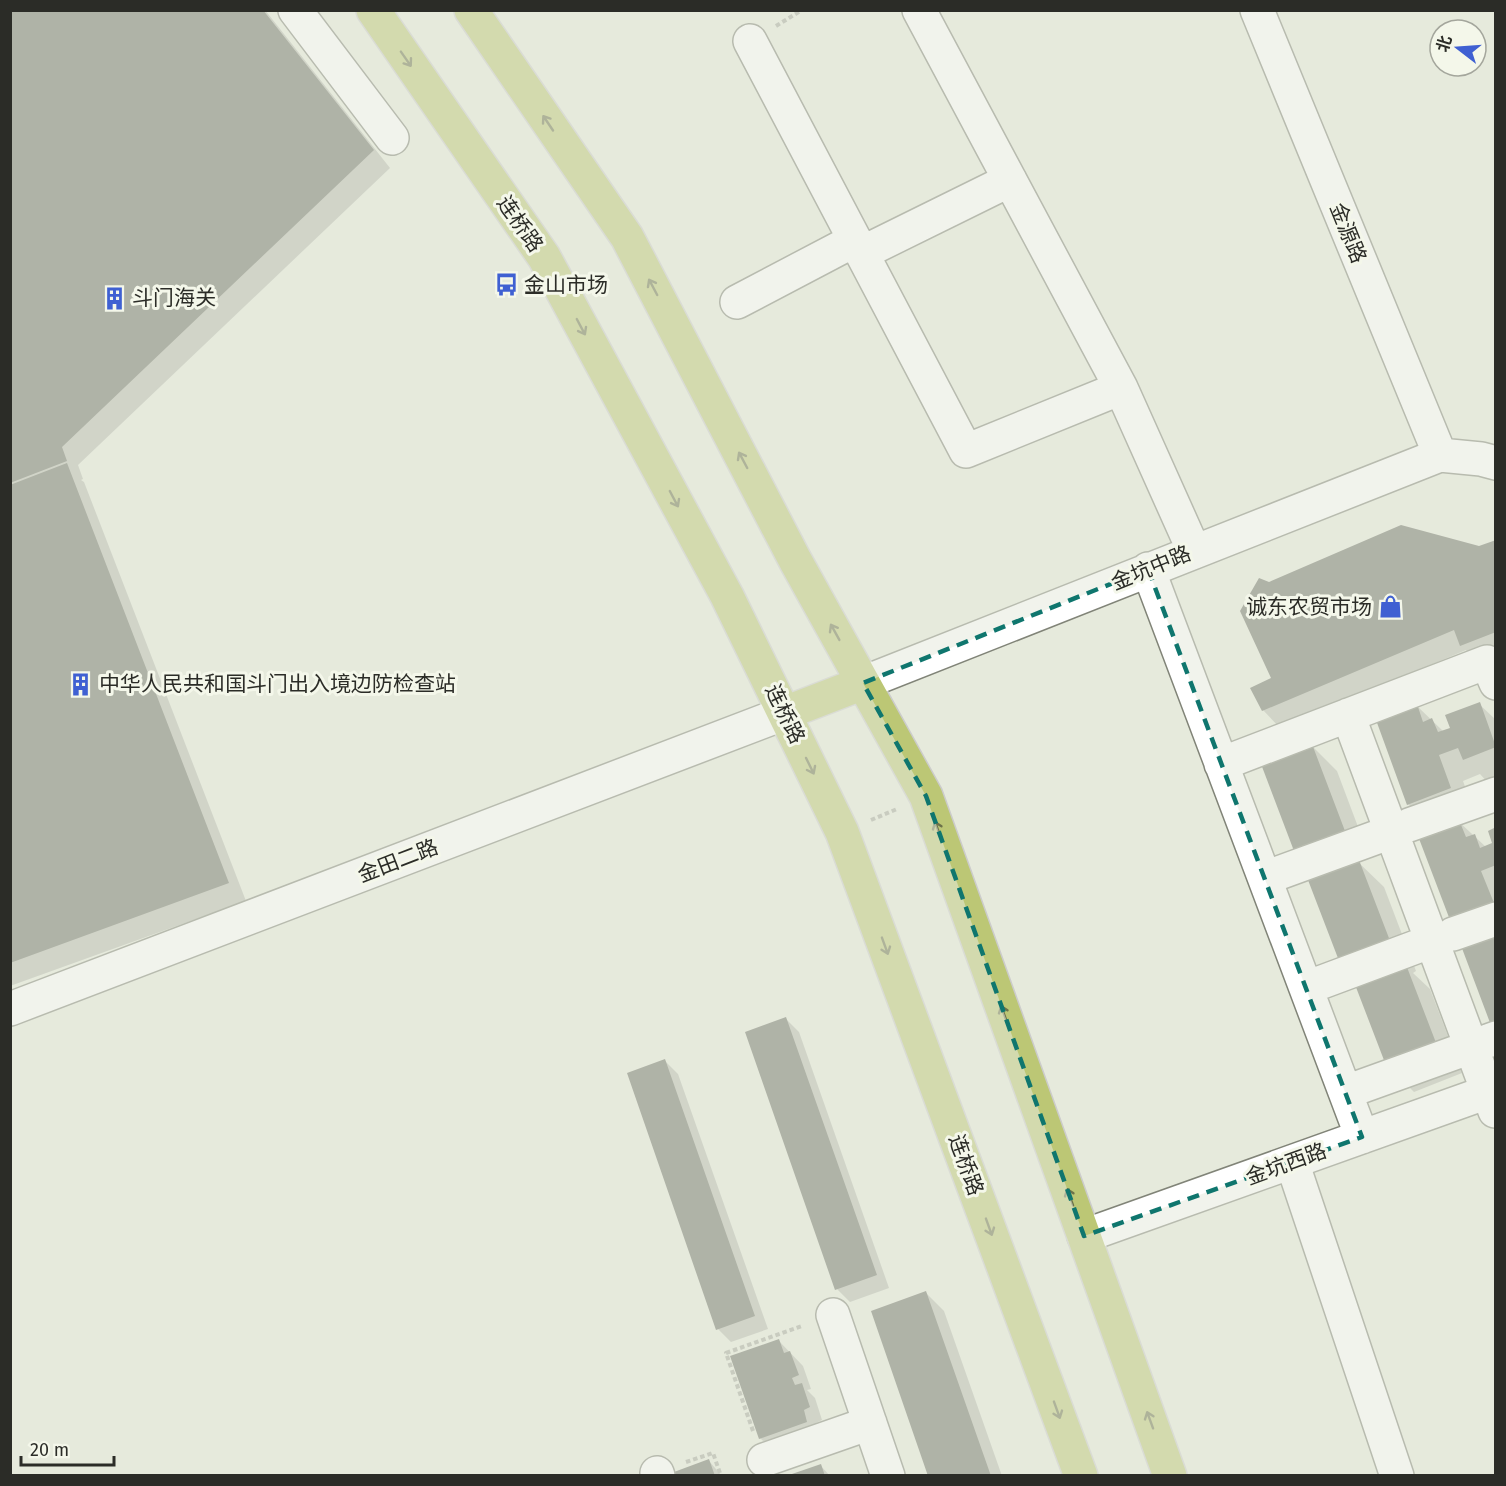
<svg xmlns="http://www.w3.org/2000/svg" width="1506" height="1486" font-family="'Fira Sans','Noto Sans SC',sans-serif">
<rect width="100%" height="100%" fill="#e6eadc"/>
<!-- shadow -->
<path fill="#0003" d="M10 10H265L390 168 78 465 83 479 81 480 84 482 246 901 10 986Z
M1496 542V656L1478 663 1466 650 1280 728 1263 710 1273 679 1270 583 1479 548Z
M1479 704 1496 720V782L1489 784 1480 774 1463 781 1475 814 1457 820 1486 847 1494 844 1496 829V1029L1435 831 1408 804 1417 706 1444 732 1452 729Z
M1312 746 1337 771 1369 856 1357 861 1384 887 1416 971 1413 973 1430 989 1462 1073 1414 1092 1389 1067 1322 876Z
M786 1019 799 1032 889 1288 850 1302 837 1289Z
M665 1061 678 1074 768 1329 731 1342 718 1329Z
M926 1293 944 1311 1002 1476H930Z
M778 1340 803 1366 811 1389 807 1390 815 1398 822 1420 816 1423 820 1435 774 1451 760 1438Z
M709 1461 722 1476H677Z
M820 1465 830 1476H792Z"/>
<!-- building -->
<path fill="#6e7166" d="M10 10H263L374 150 62 447 67 461 10 483Z
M67 463 229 883 10 963V485Z
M1401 525 1479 546 1496 540V632L1460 646 1454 630 1262 711 1250 688 1271 678 1240 611 1259 578 1269 582Z
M1480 702 1496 747 1463 760 1458 748 1439 755 1451 788 1407 805 1376 720 1417 704 1423 722 1432 718 1438 732 1450 728 1445 715Z
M1312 744 1345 831 1294 851 1261 764Z
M1459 820 1466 837 1475 834 1480 848 1492 843 1488 831 1496 827V865L1481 871 1494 903 1450 920 1418 836Z
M1359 860 1392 946 1341 966 1308 880Z
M1496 930V1026L1492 1028 1460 943Z
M1405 962 1438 1048 1387 1068 1354 982Z
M786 1017 877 1275 835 1290 745 1032Z
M665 1059 755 1316 716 1330 627 1073Z
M926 1291 991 1476H928L871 1311Z
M779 1339 784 1353 790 1351 799 1375 792 1378 795 1385 802 1383 810 1407 804 1410 807 1422 759 1439 730 1356Z
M709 1459 715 1476H675L674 1472Z
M821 1464 825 1476H789V1475Z"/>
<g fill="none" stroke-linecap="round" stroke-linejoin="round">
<defs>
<path id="minor" d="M295 10 392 138
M919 10 1121 388 1194 551
M1257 10 1440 455
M750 41 966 451 1121 388
M862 253 1010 180
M737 302 855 240
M1148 569 1362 1137
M863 683 1440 455 1481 459 1496 463
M1348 715 1495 1111
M1221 764 1487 662 1496 683
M1409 825 1496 794
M1265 878 1391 832
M1453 934 1496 919
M1306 988 1432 941
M10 1009 785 713
M1346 1092 1496 1038
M1292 1162 1397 1476
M1084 1236 1496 1089
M833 1315 888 1476
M764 1460 870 1423
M657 1473 658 1476"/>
<path id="major" d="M373 10 544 257 727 596 842 832 1081 1476
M471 10 627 237 795 560 926 796 1170 1476
M785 713 863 683"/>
</defs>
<!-- minor casing -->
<use href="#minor" stroke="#818478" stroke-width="36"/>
<!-- major casing -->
<use href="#major" stroke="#cccccb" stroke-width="36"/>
<!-- path -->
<path stroke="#a6a99e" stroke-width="4" stroke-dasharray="4.5 3" stroke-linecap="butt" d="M776 26 802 10
M871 820 897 809
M753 1431 726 1353 802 1326
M686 1462 713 1453 721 1476"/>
<!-- minor -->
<use href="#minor" stroke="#fff" stroke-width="33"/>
<!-- major -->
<use href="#major" stroke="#bcc775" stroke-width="33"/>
</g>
<!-- one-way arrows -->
<defs><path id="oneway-shaft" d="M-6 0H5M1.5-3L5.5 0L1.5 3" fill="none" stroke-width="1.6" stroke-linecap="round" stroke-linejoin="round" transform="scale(1.5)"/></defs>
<g stroke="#6c724a">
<use href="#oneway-shaft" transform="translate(406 59) rotate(55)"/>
<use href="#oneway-shaft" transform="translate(548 123) rotate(-124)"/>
<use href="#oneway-shaft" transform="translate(653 287) rotate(-118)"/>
<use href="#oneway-shaft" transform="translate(581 327) rotate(62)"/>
<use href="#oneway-shaft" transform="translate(743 460) rotate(-118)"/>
<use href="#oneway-shaft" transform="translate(674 499) rotate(62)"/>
<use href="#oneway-shaft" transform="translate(835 632) rotate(-119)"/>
<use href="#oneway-shaft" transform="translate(810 766) rotate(64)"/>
<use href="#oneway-shaft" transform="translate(938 830) rotate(-110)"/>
<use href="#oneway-shaft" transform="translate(885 946) rotate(70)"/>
<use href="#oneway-shaft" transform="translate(1004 1014) rotate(-110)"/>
<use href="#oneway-shaft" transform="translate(1070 1197) rotate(-110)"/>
<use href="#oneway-shaft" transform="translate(989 1227) rotate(70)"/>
<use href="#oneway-shaft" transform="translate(1057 1410) rotate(70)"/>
<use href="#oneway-shaft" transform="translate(1150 1420) rotate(-110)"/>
</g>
<!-- marked area -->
<path d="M0 0H1506V1486H0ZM1148 569 1362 1137 1084 1236 926 796 863 683Z" fill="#e6eadc" fill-opacity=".55" fill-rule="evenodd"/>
<path fill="none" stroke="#0f766e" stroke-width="4.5" stroke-dasharray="12 8" stroke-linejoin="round" d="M1148 569 1362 1137 1084 1236 926 796 863 683Z"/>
<!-- icons -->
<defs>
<symbol id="bus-bare" viewBox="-9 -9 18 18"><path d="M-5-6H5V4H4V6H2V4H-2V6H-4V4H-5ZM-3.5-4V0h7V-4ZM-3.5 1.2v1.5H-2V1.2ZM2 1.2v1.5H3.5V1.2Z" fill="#3f60d2" stroke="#f4f7ea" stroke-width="2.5" paint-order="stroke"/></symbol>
<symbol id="building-bare" viewBox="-9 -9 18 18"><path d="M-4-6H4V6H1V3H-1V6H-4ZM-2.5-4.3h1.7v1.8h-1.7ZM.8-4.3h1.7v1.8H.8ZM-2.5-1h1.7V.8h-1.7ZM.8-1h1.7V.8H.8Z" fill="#3f60d2" stroke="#f4f7ea" stroke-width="2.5" paint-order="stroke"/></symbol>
<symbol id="shop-bare" viewBox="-9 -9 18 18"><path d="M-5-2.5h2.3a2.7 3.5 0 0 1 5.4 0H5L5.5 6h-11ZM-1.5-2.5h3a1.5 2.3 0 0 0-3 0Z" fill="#3f60d2" stroke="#f4f7ea" stroke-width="2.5" paint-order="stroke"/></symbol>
</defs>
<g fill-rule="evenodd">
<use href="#bus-bare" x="490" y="268" width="33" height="33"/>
<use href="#building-bare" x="98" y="282" width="33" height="33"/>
<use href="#shop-bare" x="1374" y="590" width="33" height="33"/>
<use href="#building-bare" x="64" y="668" width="33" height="33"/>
</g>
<g text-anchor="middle" stroke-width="6" stroke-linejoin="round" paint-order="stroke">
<!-- street labels -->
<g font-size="21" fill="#2b2c27" stroke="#f4f7ea">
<text transform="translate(520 224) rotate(55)" y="7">连桥路</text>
<text transform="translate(1348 233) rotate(68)" y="7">金源路</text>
<text transform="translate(1151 568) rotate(-22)" y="7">金坑中路</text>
<text transform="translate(785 714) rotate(64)" y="7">连桥路</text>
<text transform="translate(398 861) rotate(-21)" y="7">金田二路</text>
<text transform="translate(1286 1164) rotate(-20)" y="7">金坑西路</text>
<text transform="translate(966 1165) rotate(70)" y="7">连桥路</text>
</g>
<!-- poi labels -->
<g font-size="21" fill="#2b2c27" stroke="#f4f7ea" text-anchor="start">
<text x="524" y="292">金山市场</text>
<text x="132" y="305">斗门海关</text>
<text x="1372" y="614" text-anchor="end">诚东农贸市场</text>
<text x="99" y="691">中华人民共和国斗门出入境边防检查站</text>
</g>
</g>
<!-- border -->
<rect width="1506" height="1486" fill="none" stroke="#2b2c27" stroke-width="24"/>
<!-- north arrow -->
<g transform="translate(1458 48) rotate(287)"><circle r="28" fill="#f4f7ea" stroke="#a4a69c" stroke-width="1.5"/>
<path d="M0-4.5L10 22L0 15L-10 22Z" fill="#3f60d2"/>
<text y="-9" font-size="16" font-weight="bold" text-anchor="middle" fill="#2b2c27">北</text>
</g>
<!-- scale -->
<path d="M21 1456v9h93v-9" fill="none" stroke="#2b2c27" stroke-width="3"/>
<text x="30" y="1456" font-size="18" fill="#2b2c27" stroke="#f4f7ea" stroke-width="4.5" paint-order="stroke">20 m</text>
</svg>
